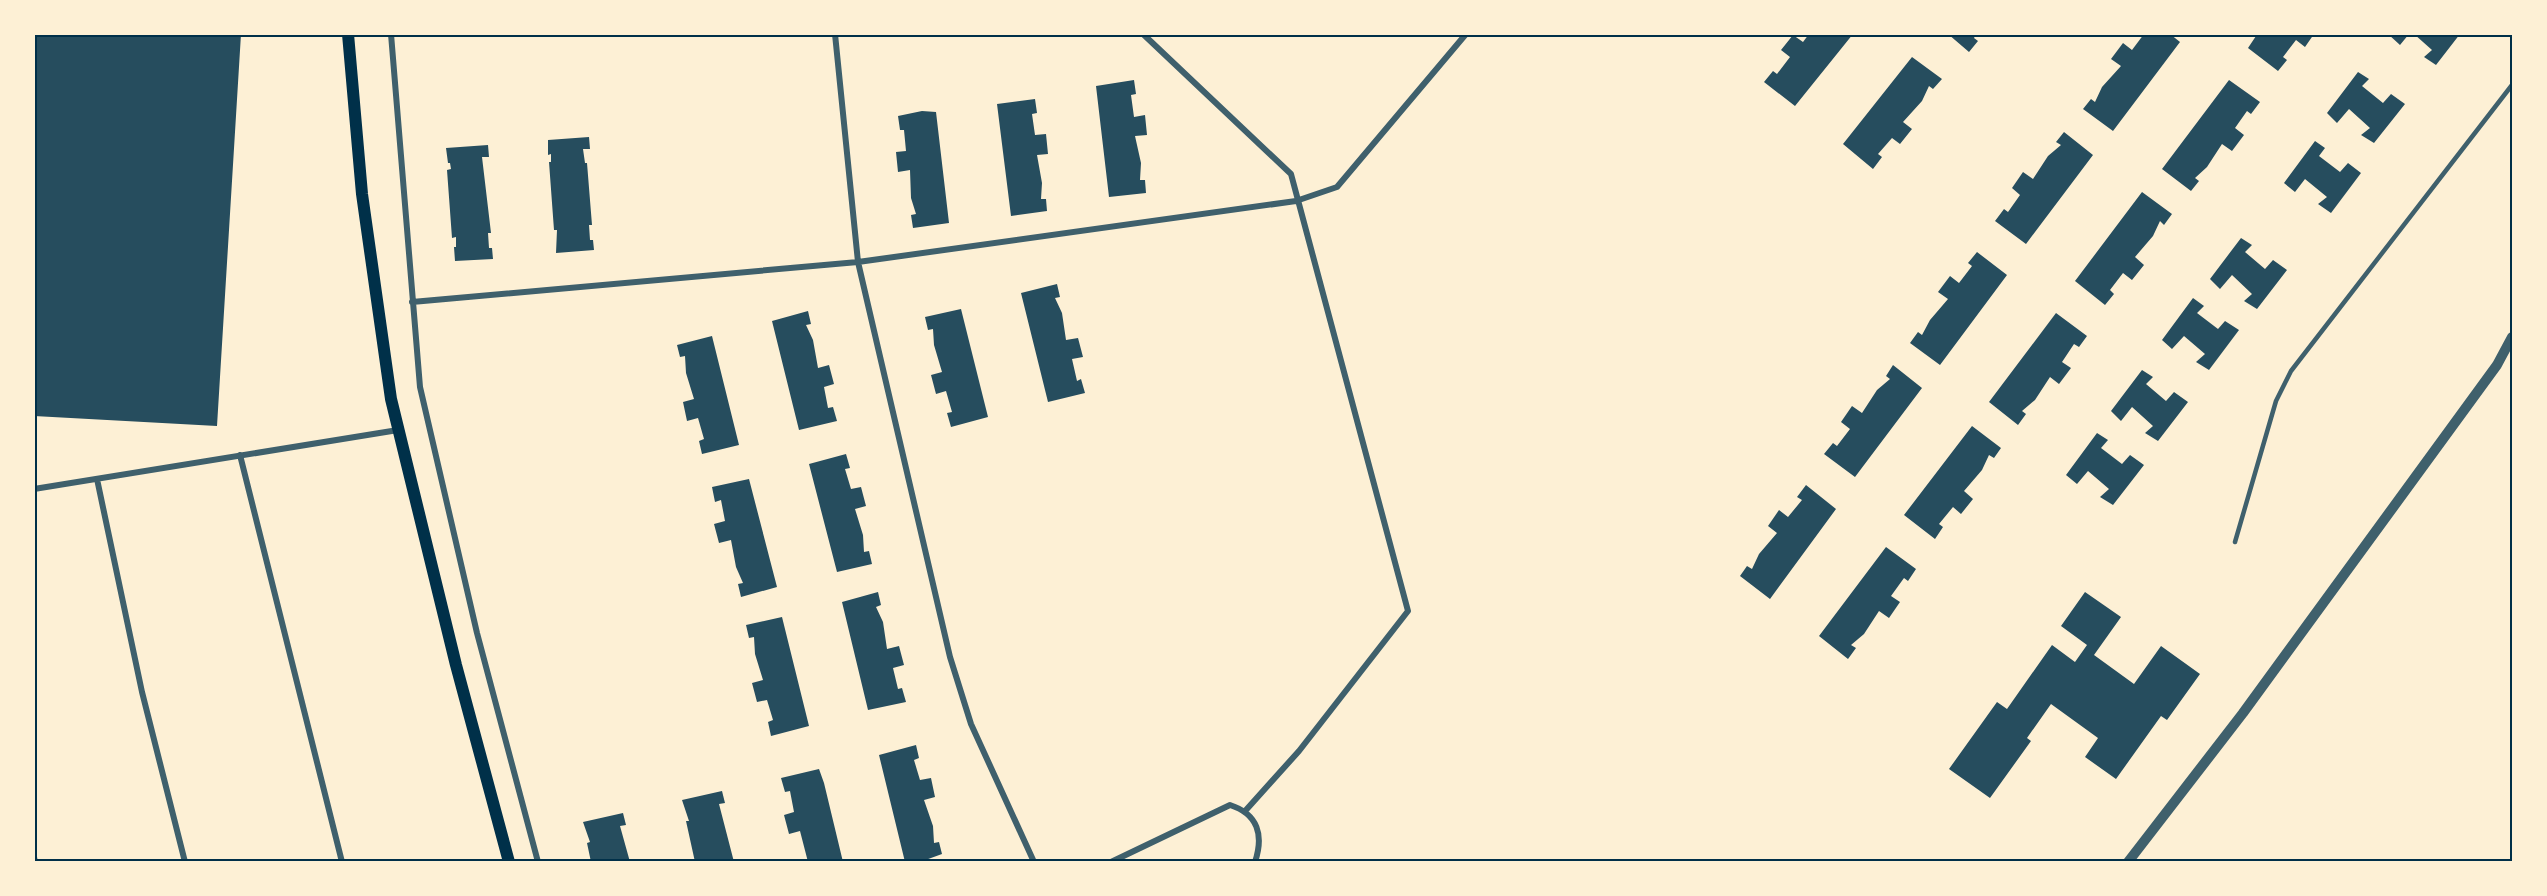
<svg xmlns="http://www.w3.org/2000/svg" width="2547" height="896" font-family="'IBM Plex Sans',sans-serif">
<rect width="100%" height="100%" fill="#fdf0d5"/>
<!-- building -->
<path fill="#264d5e" d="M34 34H241L217 426 34 416Z
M1809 34H1853L1795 106 1764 82 1773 71 1777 74 1790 57 1781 50 1793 35 1803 42Z
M1948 34H1976L1974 38 1978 41 1969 52Z
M2144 34H2170L2180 42 2113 131 2083 109 2091 99 2095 102 2102 87 2121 66 2111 59 2123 43 2132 50Z
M2254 34H2314L2305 47 2296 40 2283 57 2287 60 2278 71 2248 48 2256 36Z
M2388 34H2409L2400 45Z
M2414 34H2460L2436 65 2424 57 2432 50Z
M1912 57 1942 79 1933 89 1929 86 1922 101 1903 122 1912 129 1900 144 1892 138 1878 154 1882 157 1873 169 1843 144Z
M2358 72 2369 79 2362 86 2383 103 2391 94 2405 104 2374 143 2361 135 2370 128 2349 109 2337 123 2327 113Z
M1134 80 1136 94 1131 95 1134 117 1145 115 1147 135 1135 136 1141 163 1140 180H1145L1146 193 1109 197 1096 86Z
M2229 80 2260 102 2251 114 2247 111 2235 128 2244 135 2232 151 2222 144 2207 167 2195 178 2199 181 2191 191 2162 169Z
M1035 99 1037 113 1032 114 1035 135 1046 134 1048 154 1037 155 1042 183 1041 199H1046L1047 211 1011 216 997 104Z
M922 111 936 112 949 223 913 228 911 215 916 214 911 198 910 170 898 172 896 152 906 151 904 130H900L898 116Z
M2064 132 2093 155 2026 244 1995 221 2004 209 2008 212 2020 195 2012 188 2023 172 2033 179 2048 156 2061 145 2056 142Z
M589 137 590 149H583L585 163H587L592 225H589L590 240H593L594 250 556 253 557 230H554L549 162H551V154L548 155V140Z
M2315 141 2325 148 2319 156 2340 172 2348 163 2361 173 2331 213 2318 204 2327 197 2305 179 2295 192 2284 183Z
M488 145 489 157H482L491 233H488L489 248H492L493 259 455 261 454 247H456V237L452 238 447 170 451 169 450 163H448L446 148Z
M2142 192 2172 214 2164 225 2160 221 2153 236 2135 257 2144 265 2132 280 2123 273 2110 290 2114 294 2105 305 2075 281Z
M2241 238 2252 245 2245 252 2265 269 2273 260 2287 270 2257 309 2244 301 2252 294 2232 275 2220 289 2210 279Z
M1977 252 2007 275 1940 365 1910 343 1918 332 1922 335 1930 320 1948 299 1938 292 1950 276 1959 283 1972 266 1968 263Z
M1057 284 1060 297 1055 298 1062 313 1066 340 1078 338 1083 357 1072 359 1077 381 1081 379 1085 393 1048 402 1021 293Z
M2193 298 2204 306 2197 313 2218 329 2225 321 2239 330 2209 370 2196 362 2205 354 2184 336 2172 349 2162 340Z
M961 309 988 417 951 427 947 413 952 412 946 391 936 394 931 375 942 372 934 345 933 329 928 330 925 317Z
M808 311 811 324 806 325 813 340 818 368 829 365 834 384 824 387 828 408 833 407 837 421 799 430 772 321Z
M2056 313 2087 336 2079 347 2074 344 2062 362 2071 368 2059 384 2050 377 2035 400 2022 411 2026 414 2018 425 1989 402Z
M712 336 739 445 702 454 699 441 704 439 698 418 687 421 683 402 694 399 686 373 685 356 680 357 677 345Z
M1893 365 1922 388 1855 477 1824 454 1833 443 1837 446 1850 429 1841 422 1852 406 1862 413 1877 390 1890 379 1886 376Z
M2142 370 2153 377 2146 384 2166 401 2174 392 2188 402 2158 441 2145 433 2153 426 2132 407 2121 421 2111 411Z
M1972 426 2001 448 1994 458 1989 455 1982 470 1964 491 1973 499 1961 514 1953 507 1939 524 1943 527 1935 539 1904 515Z
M2097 433 2108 440 2101 448 2122 464 2130 455 2144 465 2113 505 2100 497 2109 489 2088 471 2077 484 2066 475Z
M846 454 850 468 845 469 851 489 861 487 866 506 855 509 863 535 864 552 869 551 872 564 837 572 809 464Z
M749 479 777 587 741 597 738 584 743 583 736 567 731 540 719 543 714 524 725 521 721 500 715 502 712 487Z
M1806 485 1836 509 1770 599 1740 576 1747 566 1752 569 1759 554 1777 533 1768 526 1779 510 1788 517 1802 500 1797 497Z
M1886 547 1916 569 1908 581 1904 578 1891 596 1900 602 1889 618 1879 611 1864 634 1851 645 1856 648 1848 659 1819 636Z
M878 592 881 605 876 607 883 622 887 649 899 646 904 665 893 668 898 689 902 688 906 702 868 710 842 602Z
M2085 592 2121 617 2094 655 2134 684 2161 646 2200 674 2167 720 2161 716 2116 779 2085 757 2098 738 2051 704 2027 738 2031 741 1990 798 1949 769 1997 702 2007 709 2052 645 2075 662 2087 645 2061 626Z
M782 617 809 726 771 736 768 722 773 720 767 700 757 702 752 683 763 680 755 654 754 637 749 638 746 625Z
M916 745 919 758 914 760 920 780 931 778 935 797 924 800 933 826 934 843 939 842 942 854 920 862H905L879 755Z
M819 769 824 783 843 862H808L800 831 789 834 784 815 794 812 790 791 785 792 781 778Z
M722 791 725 803 719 804 734 862H695L686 821H689L682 800Z
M623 813 626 825 620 826 630 862H591L587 843 590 842 583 822Z"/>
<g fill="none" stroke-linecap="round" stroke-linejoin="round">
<!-- service -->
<path stroke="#3f606c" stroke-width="4.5" d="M2235 542 2276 401 2291 371 2512 85"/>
<!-- minor -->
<path stroke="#3f606c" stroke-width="6" d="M391 34 420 387 477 633 538 862
M835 34 858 262 950 657 971 724 1034 862
M1143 34 1291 174 1408 611 1299 751 1246 810
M412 302 858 262 1296 201 1337 187 1466 34
M240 455 342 862
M97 479 142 692 185 862
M34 489 398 430
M34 857 35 862
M1111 862 1230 805C1258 814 1264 835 1255 862"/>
<!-- tertiary -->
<path stroke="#3f606c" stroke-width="10" d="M2128 862 2243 713 2497 365 2512 337"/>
<!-- secondary -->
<path stroke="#003049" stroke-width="12" d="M348 34 362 194 391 399 456 665 509 862"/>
</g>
<!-- border -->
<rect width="2547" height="896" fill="none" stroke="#fdf0d5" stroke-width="72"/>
<rect x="36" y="36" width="2475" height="824" fill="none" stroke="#003049" stroke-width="2"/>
</svg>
